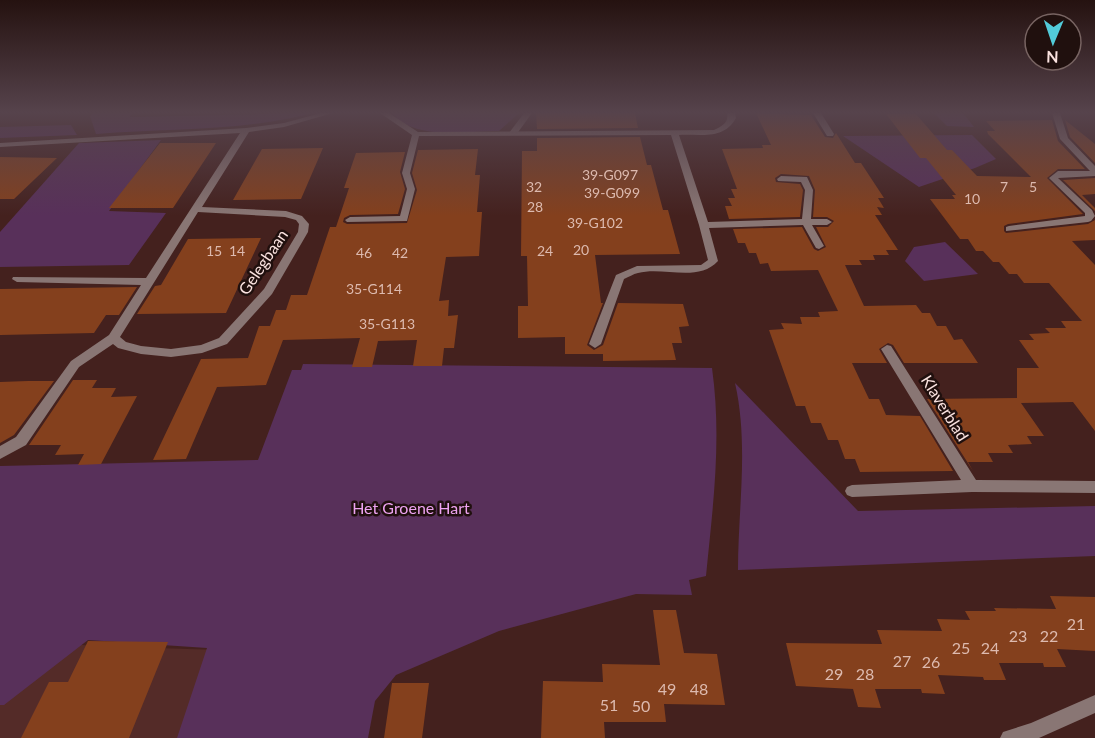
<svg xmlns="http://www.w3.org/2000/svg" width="1095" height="738" font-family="Lato,sans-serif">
<rect width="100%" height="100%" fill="#44211e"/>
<!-- built -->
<path fill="#542b28" d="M23 639 93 646 251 651 285 738H0V679Z"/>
<!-- green -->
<path fill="#58305a" d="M93 113H132L130 117 313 113C241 132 169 128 96 134L90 116Z
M392 113H519L499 131C467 131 414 141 392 113Z
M934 113H963L974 127 947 126Z
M71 125 77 135 0 138V127Z
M972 135 996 159 975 168 919 187 843 136Z
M161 140 109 211 166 213 129 265 0 267V232L79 143Z
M945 242 978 274 924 281 905 261 914 247Z
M303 364 712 368C722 439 713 505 706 576L689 580 692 595 636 594 499 631 396 675 375 701 368 738H177L207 648 88 640 4 705H0V466L258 460 292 370H301Z
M735 383 858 511 1095 506V556L738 570C738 508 749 445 735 383Z"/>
<!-- building -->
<path fill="#84401d" d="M536 113H635L638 128 537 129Z
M756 113 811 115 825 137 833 138 836 133 855 163H861L884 198H878L884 208 877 207 882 215H875L898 250H886L889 255H873L875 260H859L862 265H845L864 306 916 305 922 313H930L937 326H946L954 340 962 339 978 363H904L893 345 888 343 879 349 887 363H852L869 399H879L886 415 920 416 953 471 860 472 855 459H845L838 440H828L821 423H811L805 406H796L769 330 784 329 781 323 802 324 800 317H820L818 312 838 311 818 270 771 271 768 263 760 264 756 253H749L745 243H738L733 229 802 227 814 249 818 251 826 247 816 227H828L834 221 827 217H813L815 190 809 176 781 174 775 178 776 182 800 184 803 190 800 217 729 219 725 206H732L728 198H735L731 189H737L722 149 763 148 762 145H771Z
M886 114H916L947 150H952L977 176 1031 177 988 134 987 131H995L986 121 1052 120 1058 141 1085 169H1058L1047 178 1083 214 1008 224 1004 226V231L1006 233 1088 224 1095 220V240L1072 241 1095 265V431L1073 402 1021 403 1044 436H1027L1032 444 1008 445 1013 453H988L993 462H968L973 471 927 399 1017 398V368H1039L1019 340H1034L1029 334 1050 333 1045 328H1066L1061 321H1082L1049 283H1024L1017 274H1009L999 262H993L983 251H976L968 239H960L930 199H955L952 195H956L926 158H920Z
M1065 120 1095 144V163L1070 137Z
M640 137 647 165H651L663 210H668L680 254 595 255 601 303H603L587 345 594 350 603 345 618 303 683 304 689 326 679 327 682 343H672L676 360 603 361V354H565V337L518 338V306H528L527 256H521L522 151H537V138Z
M160 143H216L173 208H109Z
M323 148 301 199 233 200 262 149Z
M478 149 475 175H480L477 212H482L479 256 446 257 439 301 449 300 448 316 458 315 454 348H444L442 366H413L417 340 378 341 372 367H352L360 338 283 340 266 385 217 387 186 459 153 460 201 359 248 358 259 326H270L276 310H286L291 295H307L330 227H336L349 188H344L356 153 405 152 400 172 405 189 398 214 350 215 344 218 343 222 347 224 407 223 417 190 412 173 418 150Z
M0 157 57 158 14 199H0Z
M1095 178V194L1082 195 1095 208V211L1063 180Z
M261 238 226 313 137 314 155 286 161 285 188 239Z
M137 287 119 315H106L94 333 0 335V289Z
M73 380H97L92 388H116L111 397 137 396 101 464 78 465 84 454 55 455 61 445H29Z
M28 381H54L14 435 0 443V382Z
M1050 596 1095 597V651L1057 649 1066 667H1044L1043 663H999L1006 680H984L983 677 938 675 945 694 922 693 921 689H875L881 708 858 707 853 689 796 686 786 643 882 644 877 630 942 631 937 619 970 620 965 611H996L994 608 1056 609Z
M653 610H676L684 653 717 654 725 705 664 704 666 722H604L605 738H541L543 681 603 682 602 664 660 665Z
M88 641 168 642 129 738H21L49 682H68Z
M392 683H429L422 738H384Z"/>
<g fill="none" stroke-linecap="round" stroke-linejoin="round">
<!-- pedestrian -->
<path fill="#897674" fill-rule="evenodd" d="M524 113H532L516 135H510L509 133Z"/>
<!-- minor -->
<path fill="#897674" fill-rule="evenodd" d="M321 113H333L284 127 249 132 202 207 286 211 302 216 309 224 308 232 272 294 227 344 202 353 171 357 141 354 118 348 113 344 79 367 26 445 0 459V446L16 437 71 361 109 335 141 285 17 282 12 279 13 277 146 278 240 133 0 147V143L246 128 284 123ZM198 212 285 217 296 220 299 224 298 232 264 289 219 338 201 345 171 349 141 346 126 342 120 337Z
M380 113H389L418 132 714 130C722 126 729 123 727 113H735L736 118C724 140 701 134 679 135L708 222 802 219 805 190 801 182 778 181 777 179 781 176 807 177 813 190 811 219H827L832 222 827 225H812L824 246 819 249 816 248 803 225 709 228 718 261C698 283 663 266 638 273 633 274 629 277 624 279L601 344 595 348 589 344 616 275 637 266 701 265 708 260 699 225 671 135 419 136 410 173 415 189 407 221 347 222 345 220 350 217 400 216 407 189 402 173 412 135Z
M813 113H821L834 134 833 136H827Z
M1052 113H1060L1068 138 1095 166V176L1058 178 1092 210 1095 216 1091 221 1088 222 1006 231V227L1009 226 1085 216V213L1049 178 1058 171H1090L1060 139Z
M887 345 891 346 976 480 1095 481V493L972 492 852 497 847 495 845 491 847 487 852 485 961 480 881 349Z
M1095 695V713L1039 738H1000L1003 732 1031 723Z"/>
</g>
<!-- sky -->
<linearGradient id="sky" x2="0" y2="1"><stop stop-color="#251210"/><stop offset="0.52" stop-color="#56434c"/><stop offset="1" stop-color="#56434c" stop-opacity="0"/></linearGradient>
<rect width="1095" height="216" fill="url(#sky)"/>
<g text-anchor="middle" stroke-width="5" stroke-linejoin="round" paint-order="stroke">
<!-- number labels -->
<g font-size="14" fill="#ddbaaf">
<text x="610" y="180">39-G097</text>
<text x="534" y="192">32</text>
<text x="1004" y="192">7</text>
<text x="1033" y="192">5</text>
<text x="612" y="198">39-G099</text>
<text x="972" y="204">10</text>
<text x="535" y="212">28</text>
<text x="595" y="228">39-G102</text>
<text x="581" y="255">20</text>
<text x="214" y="256">15</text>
<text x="237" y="256">14</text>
<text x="545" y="256">24</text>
<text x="364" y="258">46</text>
<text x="400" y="258">42</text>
<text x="374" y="294">35-G114</text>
<text x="387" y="329">35-G113</text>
</g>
<!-- street labels -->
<g font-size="16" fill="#fbe3e0" stroke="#20100e">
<text transform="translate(263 262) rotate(-56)" y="6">Gelegbaan</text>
<text transform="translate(945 408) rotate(58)" y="6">Klaverblad</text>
</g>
<!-- park labels -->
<g font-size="16" fill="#eea3f1" stroke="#20100e">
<text x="411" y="514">Het Groene Hart</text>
</g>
<!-- near-number labels -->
<g font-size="16" fill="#ddbaaf">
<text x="1076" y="630">21</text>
<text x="1018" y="642">23</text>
<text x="1049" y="642">22</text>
<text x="961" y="654">25</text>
<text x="990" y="654">24</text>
<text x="902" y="667">27</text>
<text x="931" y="668">26</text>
<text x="834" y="680">29</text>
<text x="865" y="680">28</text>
<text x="667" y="695">49</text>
<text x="699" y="695">48</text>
<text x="609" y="711">51</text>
<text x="641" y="712">50</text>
</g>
</g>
<!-- north arrow -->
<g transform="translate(1053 42) rotate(182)"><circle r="28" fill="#20100e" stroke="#786462" stroke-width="1.5"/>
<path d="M0-4.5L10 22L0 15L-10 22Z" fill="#52cbd9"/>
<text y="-9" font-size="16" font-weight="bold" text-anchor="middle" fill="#fbe3e0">N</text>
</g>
</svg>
